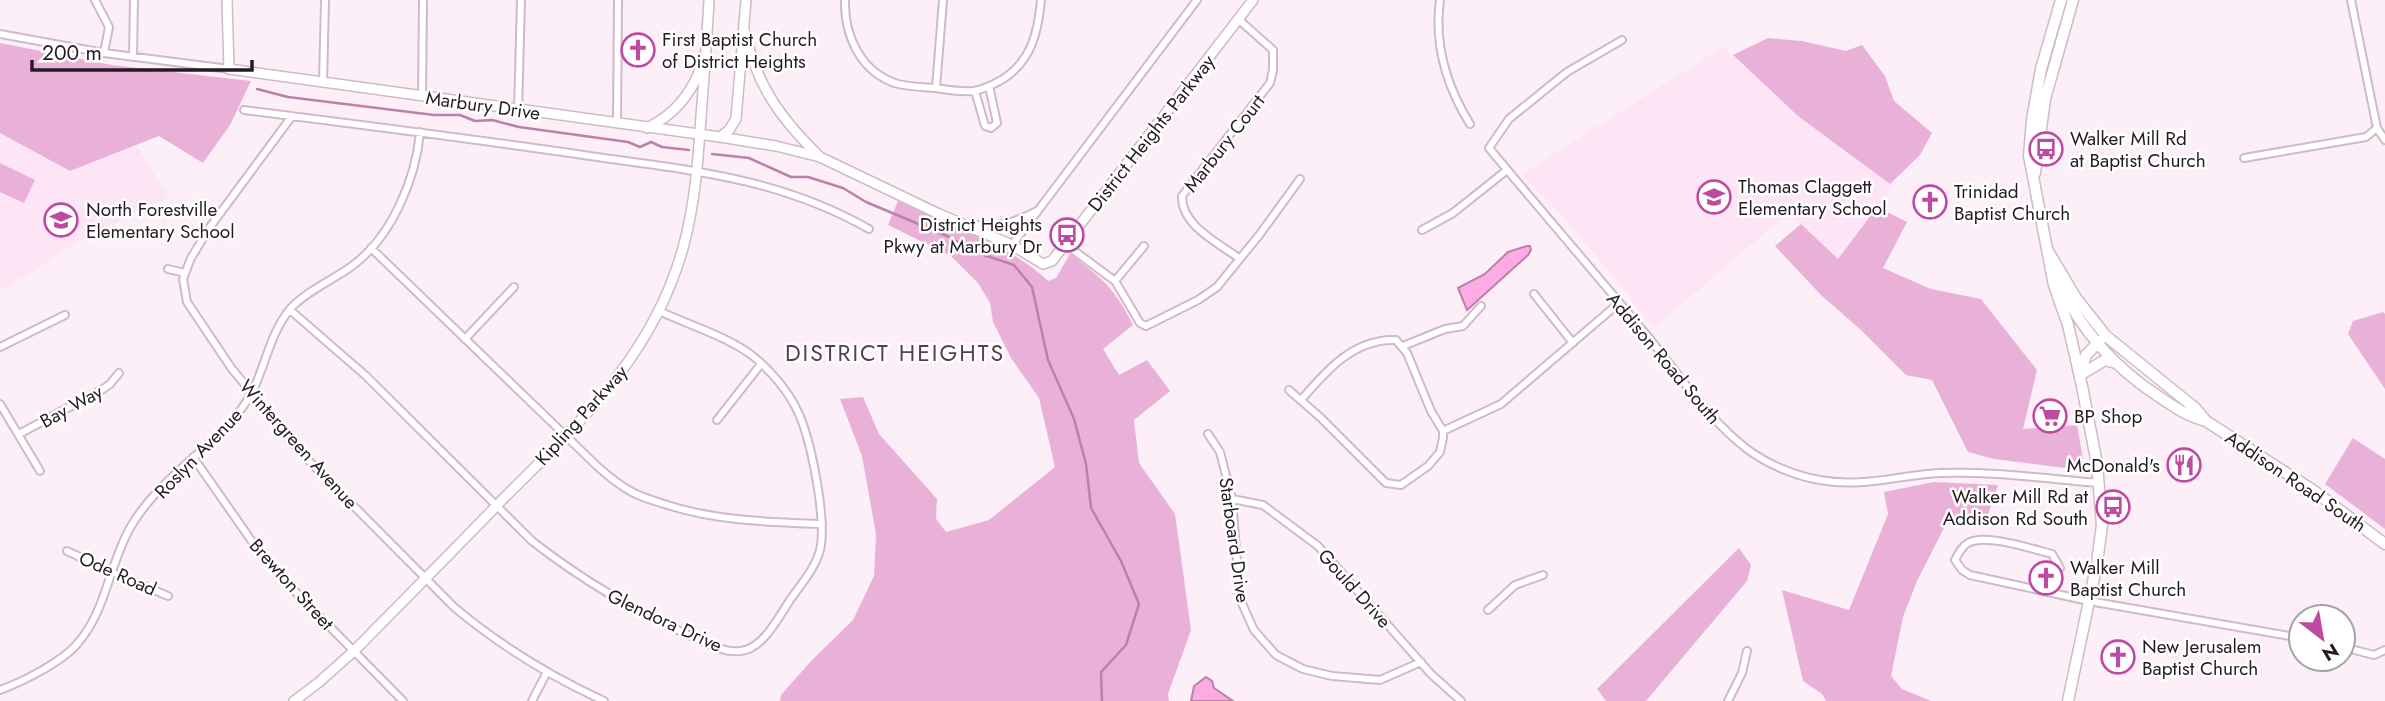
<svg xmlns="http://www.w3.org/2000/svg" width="2385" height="701" font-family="Jost,sans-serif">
<rect width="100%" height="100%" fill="#fdeff8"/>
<!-- built -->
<path fill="#fde5f5" d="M1723 47 1798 116 1893 186 1838 260 1788 213 1653 329 1617 281 1565 219 1522 174Z
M0 133 70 171 136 145 169 197 77 242 33 272 0 290Z"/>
<!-- green -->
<path fill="#eab1d8" d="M1768 38 1802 41 1846 51 1862 45 1885 76 1894 101 1932 133 1920 155 1890 184 1798 116 1733 55Z
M0 43 112 65 251 81 230 125 203 163 159 136 70 171 0 133Z
M0 163 35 180 24 203 0 192Z
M898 201C947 223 1009 244 1048 281L1056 278 1070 254C1103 279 1113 286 1133 325L1103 349 1119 375 1147 360 1170 391 1134 420 1139 463 1175 514 1191 630 1168 694 1169 701H780L781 695 812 660 853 620 874 576 876 534 862 456 840 399 863 397 879 434 937 499 936 519 946 532 989 520 1055 467 1039 398 1011 358 993 322 990 303 978 283 951 256 888 225Z
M1877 207 1907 222 1883 268 1931 289 1981 299 2037 370 2023 429 2077 425 2083 459 2065 468 1994 459 1968 452 1932 380 1906 375 1862 331 1821 295 1775 246 1801 224 1838 259Z
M2383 312 2385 314V389L2348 334 2353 321Z
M2353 438 2385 459V529L2325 484Z
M1934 482 1998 485 1985 523 1960 519 1945 526 1917 581 1903 617 1891 676 1902 689 1931 701H1826L1822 694 1803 681 1782 590 1849 610 1888 514 1884 492Z
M1739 548 1751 565 1747 581 1646 701H1606L1597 689Z"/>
<!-- water -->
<path fill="#fdabe5" stroke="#bc80aa" stroke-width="2" d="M1527 246H1530L1531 250 1528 255 1467 310 1458 288 1485 274 1508 252Z
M1206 677 1212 681 1214 688 1233 701H1191L1194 686Z"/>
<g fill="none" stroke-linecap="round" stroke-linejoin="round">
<!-- stream -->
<path stroke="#bc80aa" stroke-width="2.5" d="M257 89 288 97 434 115H460L475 121 492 120 519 127 628 142 640 147 651 142 662 147 689 150
M712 154 749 158 791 177H808L843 188 866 202 947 236 978 253 1014 265 1032 287 1048 360 1074 419 1086 464 1091 508 1121 561 1139 604 1126 645 1101 672 1102 701"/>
<defs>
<path id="street" d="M95 0 109 27 104 53
M845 0C844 36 861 73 898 84 911 87 923 87 936 88 948 90 961 92 973 91 984 90 994 84 1003 79 1032 60 1038 32 1041 0
M1440 0C1434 44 1447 87 1470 124
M2351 0 2377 128 2385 140
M1238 19 1273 50V70L1270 83 1182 196C1181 225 1218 243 1239 258
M0 34 104 53 229 69
M1622 40 1567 72 1509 119 1489 148C1542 212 1596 274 1649 338 1681 377 1707 418 1747 449 1767 464 1795 476 1820 480 1863 488 1898 475 1941 473 1993 471 2047 479 2099 483
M133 57 134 0
M323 83 325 0
M936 88 943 0
M975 91 985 126 991 128 997 123 989 86
M422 96 423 0
M244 110C355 124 466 138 577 154 682 170 774 175 869 229
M518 111 521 0
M292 116 210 227 191 258 183 279 187 302 232 369 305 457 454 607C499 645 550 676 604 701
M617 124 618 0
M2244 158 2366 137 2377 128
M971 224C995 229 1016 222 1037 211
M1422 230 1453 213 1507 170
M1065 244 1115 281 1140 323 1146 326 1198 300 1217 287 1260 234 1300 179
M1012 245 1197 0
M371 248 597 466C608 476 619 485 632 492 643 498 655 501 667 505 718 521 769 522 822 524
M168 269 185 273
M1115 281 1144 246
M1534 294 1573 343
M290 310 365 375 532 541C582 580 636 612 695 638 709 644 724 653 740 651 762 650 779 617 790 600 801 584 815 569 820 550 827 520 811 438 797 410 788 391 771 371 754 357 729 337 689 325 659 311
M465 339 514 287
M1403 346 1445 329 1463 326 1481 306
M0 347 65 315
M1289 390 1321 418 1386 483 1401 485 1428 466 1440 452 1443 438V431L1431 411 1407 353 1396 340C1354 338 1326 371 1301 400
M0 404 40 471
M717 420 761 364
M1443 431 1501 404 1619 303
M19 434 103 389 110 384 119 373
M1208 434 1220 452 1232 499 1240 599 1254 630 1276 655 1303 669 1332 676 1380 680 1421 662
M193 457 258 550 280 576 403 701
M1232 499 1263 505 1318 546 1431 674 1461 701
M67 551 112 572 168 596
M2060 568 2052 554C2032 549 1986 533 1968 543 1961 547 1959 553 1955 560L1962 570 1970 575 2089 601 2301 638
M1488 610 1515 585 1543 575
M2343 647 2374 655 2385 650
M0 690C22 682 62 662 77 644 106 612 109 565 130 528 157 480 209 451 242 408 265 378 266 337 291 308 308 290 333 280 352 266 392 237 416 178 420 132
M532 701 547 672
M1728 701 1742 673 1747 651"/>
<path id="secondary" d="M227 0 229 69 720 137 776 146 820 157 939 214 1012 245 1043 264 1052 261 1065 244 1253 0
M744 29C756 84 779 117 819 156
M647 128C674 115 691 95 701 67
M720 137 729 130 736 119 746 0
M294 701 318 683 354 651C404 600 454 550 503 499 580 422 653 356 683 248 695 205 698 161 701 117 704 78 707 39 709 0"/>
<path id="primary" d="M2061 0 2041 69 2032 120 2029 156 2054 285 2068 325 2082 386 2097 464 2102 525 2097 563 2068 701
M2035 173 2045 99 2073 0
M2048 251 2076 298 2106 336 2195 408 2206 421 2314 491 2385 544
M2059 283C2081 330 2115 368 2158 396 2174 407 2187 416 2206 421
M2081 371 2086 355 2100 341
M2080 375 2105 360 2116 363"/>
</defs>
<!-- street casing -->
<use href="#street" stroke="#d0bac8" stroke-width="10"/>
<!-- secondary casing -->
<use href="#secondary" stroke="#d0bac8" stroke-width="12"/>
<!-- primary casing -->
<use href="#primary" stroke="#d0bac8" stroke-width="13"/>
<!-- street -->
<use href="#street" stroke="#fff" stroke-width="6"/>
<!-- secondary -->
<use href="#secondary" stroke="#fff" stroke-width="9"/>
<!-- primary -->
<use href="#primary" stroke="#fff" stroke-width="10"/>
</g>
<!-- icons -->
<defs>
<symbol id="church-ring" viewBox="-11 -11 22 22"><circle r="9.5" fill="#fff" stroke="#bf4aa2" stroke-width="1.5"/><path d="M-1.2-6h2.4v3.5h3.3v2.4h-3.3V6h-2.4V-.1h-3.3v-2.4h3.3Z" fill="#bf4aa2"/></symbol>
<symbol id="bus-ring" viewBox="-11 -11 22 22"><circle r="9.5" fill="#fff" stroke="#bf4aa2" stroke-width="1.5"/><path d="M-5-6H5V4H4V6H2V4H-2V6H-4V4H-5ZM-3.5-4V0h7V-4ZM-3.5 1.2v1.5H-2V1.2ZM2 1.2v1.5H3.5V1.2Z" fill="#bf4aa2"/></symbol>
<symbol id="school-ring" viewBox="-11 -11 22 22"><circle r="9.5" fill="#fff" stroke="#bf4aa2" stroke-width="1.5"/><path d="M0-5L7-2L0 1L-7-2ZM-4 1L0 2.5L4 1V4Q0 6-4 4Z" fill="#bf4aa2"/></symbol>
<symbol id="supermarket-ring" viewBox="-11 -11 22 22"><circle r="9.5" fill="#fff" stroke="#bf4aa2" stroke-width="1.5"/><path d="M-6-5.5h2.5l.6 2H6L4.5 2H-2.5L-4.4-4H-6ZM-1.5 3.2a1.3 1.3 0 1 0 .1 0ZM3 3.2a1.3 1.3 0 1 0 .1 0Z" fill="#bf4aa2"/></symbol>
<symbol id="restaurant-ring" viewBox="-11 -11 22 22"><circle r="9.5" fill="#fff" stroke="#bf4aa2" stroke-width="1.5"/><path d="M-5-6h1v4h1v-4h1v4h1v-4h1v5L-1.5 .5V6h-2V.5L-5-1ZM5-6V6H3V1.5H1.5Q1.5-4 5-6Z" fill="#bf4aa2"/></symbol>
</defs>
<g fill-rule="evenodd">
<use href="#church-ring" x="619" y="31" width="38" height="38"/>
<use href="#bus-ring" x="2027" y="130" width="38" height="38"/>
<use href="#school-ring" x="1695" y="178" width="38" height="38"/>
<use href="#church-ring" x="1911" y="183" width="38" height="38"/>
<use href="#school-ring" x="42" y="201" width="38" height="38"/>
<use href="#bus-ring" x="1048" y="216" width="38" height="38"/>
<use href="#supermarket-ring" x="2031" y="397" width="38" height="38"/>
<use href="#restaurant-ring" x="2165" y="446" width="38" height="38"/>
<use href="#bus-ring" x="2094" y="488" width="38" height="38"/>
<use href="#church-ring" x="2027" y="559" width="38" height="38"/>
<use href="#church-ring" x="2099" y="638" width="38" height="38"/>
</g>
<g text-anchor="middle" stroke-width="5" stroke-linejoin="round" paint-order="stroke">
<!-- poi labels -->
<g font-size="19" fill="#241c22" stroke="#fff" text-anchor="start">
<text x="662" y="46">First Baptist Church<tspan x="662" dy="22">of District Heights</tspan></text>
<text x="2070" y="145">Walker Mill Rd<tspan x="2070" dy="22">at Baptist Church</tspan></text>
<text x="1738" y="193">Thomas Claggett<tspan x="1738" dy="22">Elementary School</tspan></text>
<text x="1954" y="198">Trinidad<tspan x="1954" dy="22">Baptist Church</tspan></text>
<text x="86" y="216">North Forestville<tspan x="86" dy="22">Elementary School</tspan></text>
<text x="1042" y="231" text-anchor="end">District Heights<tspan x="1042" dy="22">Pkwy at Marbury Dr</tspan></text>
<text x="2074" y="423">BP Shop</text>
<text x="2160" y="472" text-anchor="end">McDonald's</text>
<text x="2088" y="503" text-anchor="end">Walker Mill Rd at<tspan x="2088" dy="22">Addison Rd South</tspan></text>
<text x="2070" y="574">Walker Mill<tspan x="2070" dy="22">Baptist Church</tspan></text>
<text x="2142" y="653">New Jerusalem<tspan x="2142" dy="22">Baptist Church</tspan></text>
</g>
<!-- street labels -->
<g font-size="19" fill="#241c22" stroke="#fff">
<text transform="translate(483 105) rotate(8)" y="7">Marbury Drive</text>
<text transform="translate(1151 133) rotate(-52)" y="7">District Heights Parkway</text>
<text transform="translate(1224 143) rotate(-52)" y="7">Marbury Court</text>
<text transform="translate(1664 358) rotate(50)" y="7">Addison Road South</text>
<text transform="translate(71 406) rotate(-29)" y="7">Bay Way</text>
<text transform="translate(581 415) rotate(-48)" y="7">Kipling Parkway</text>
<text transform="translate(299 444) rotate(48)" y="7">Wintergreen Avenue</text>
<text transform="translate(198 453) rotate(-46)" y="7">Roslyn Avenue</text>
<text transform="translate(2296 481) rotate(34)" y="7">Addison Road South</text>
<text transform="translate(1235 540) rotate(82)" y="7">Starboard Drive</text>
<text transform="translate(118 573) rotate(24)" y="7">Ode Road</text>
<text transform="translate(292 584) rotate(48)" y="7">Brewton Street</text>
<text transform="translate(1355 588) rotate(48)" y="7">Gould Drive</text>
<text transform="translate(665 620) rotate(25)" y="7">Glendora Drive</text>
</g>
<!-- quarter labels -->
<g font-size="23" letter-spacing="2" fill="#52404c" stroke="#fff">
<text x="895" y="361">DISTRICT HEIGHTS</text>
</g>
</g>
<!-- north arrow -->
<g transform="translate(2322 638) rotate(149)"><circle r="33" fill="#ffffff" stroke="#a7a4a7" stroke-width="2"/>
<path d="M0-5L12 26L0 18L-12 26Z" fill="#bf4aa2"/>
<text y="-10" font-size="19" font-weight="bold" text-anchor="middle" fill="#241c22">N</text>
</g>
<!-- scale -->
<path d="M32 60v10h220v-10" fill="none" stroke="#241c22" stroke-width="3.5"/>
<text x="42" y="60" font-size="21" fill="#241c22" stroke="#ffffff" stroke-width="5" paint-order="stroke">200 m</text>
</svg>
